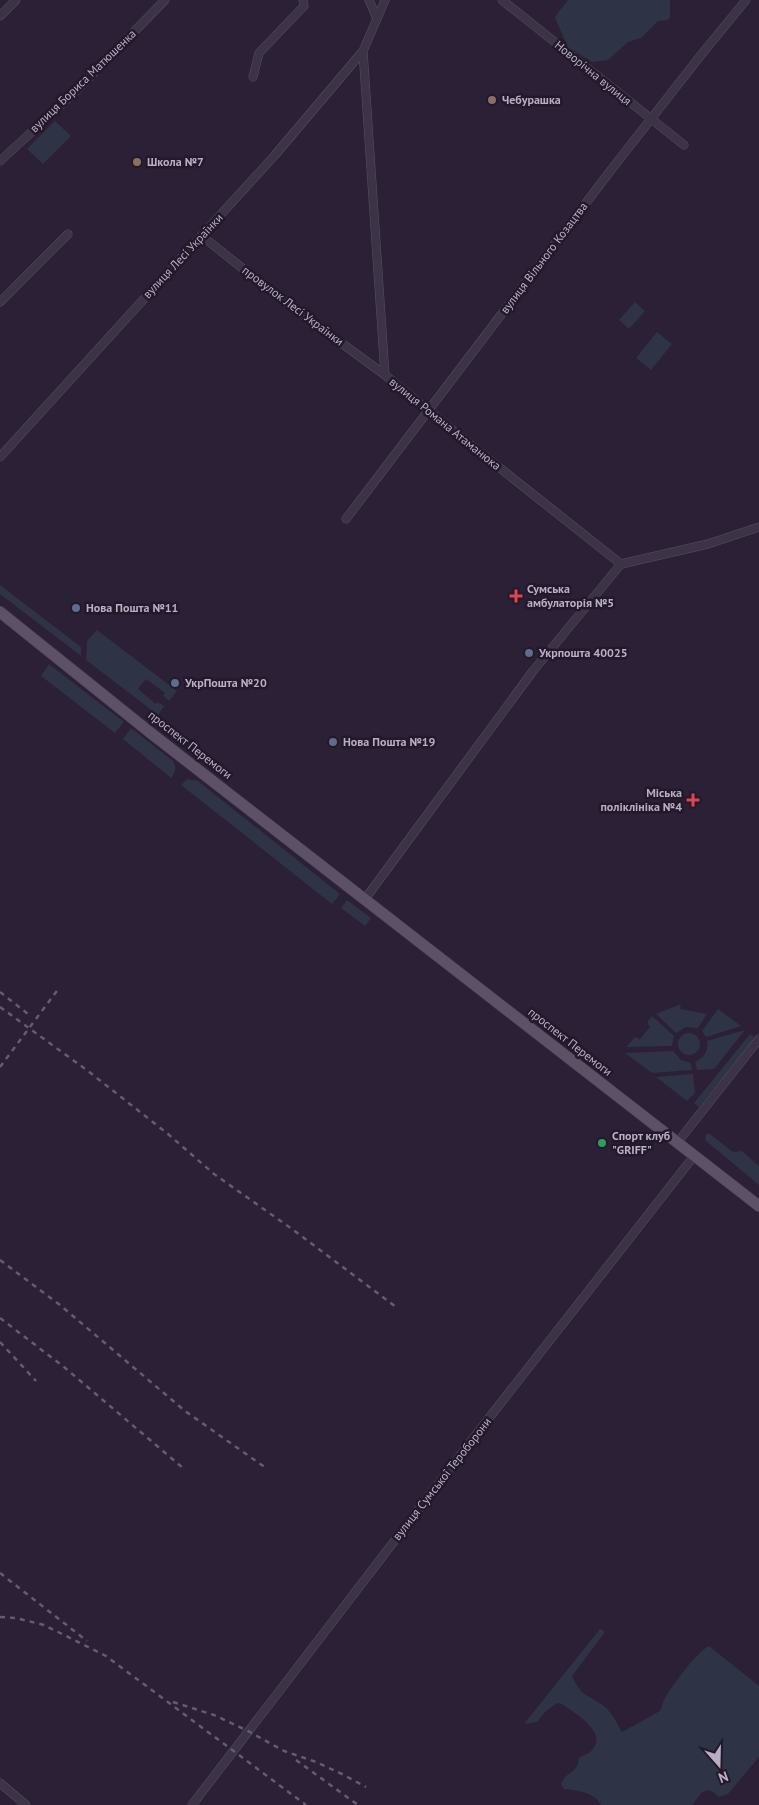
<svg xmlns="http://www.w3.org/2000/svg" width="759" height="1805" font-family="'PT Sans',sans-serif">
<rect width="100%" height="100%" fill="#2b2036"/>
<!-- green -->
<path fill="#2e3346" d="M568 0H670V17L668 20 658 21 641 38 628 42 608 60 592 62 568 47 555 18 557 14Z
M55 121 71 136 43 164 27 149Z
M635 302 645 311 629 329 619 320Z
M657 332 672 344 651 370 636 358Z
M0 585 81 647V656L0 594Z
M97 630 177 691 169 701 163 696 165 693 146 679 138 689 156 704 158 702 164 706 158 715 86 660 87 641Z
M49 664 124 722 115 733 41 676Z
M131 728 173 761C177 768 176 772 171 778L123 739Z
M187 779 198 781 340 894 332 904 181 785Z
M347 900 371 918 365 926 341 908Z
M681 1004 680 1009 707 1014 698 1028 686 1027 676 1033 656 1014Z
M718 1009 741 1026 706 1037 702 1031Z
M652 1016 674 1036 672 1046 626 1047 635 1037 640 1039 650 1027 647 1022Z
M745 1030 714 1069 697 1070 695 1062C704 1057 709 1051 707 1041Z
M678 1044a11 11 0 1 1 22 0a11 11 0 1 1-22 0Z
M750 1034 755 1038 699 1107 694 1103Z
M673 1051 681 1060 691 1063 692 1070 652 1073 625 1053Z
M693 1074 695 1093 687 1101 656 1077Z
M706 1134H710L733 1152 742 1151 759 1166V1185L705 1140Z
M600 1629 605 1632 572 1676C583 1700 590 1694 606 1708 613 1714 617 1724 622 1732L660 1711C662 1707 662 1703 664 1700 670 1688 698 1650 709 1646L759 1686V1757L728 1794 719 1797C705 1783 702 1793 692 1805H601C596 1793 577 1790 564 1789L561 1785C566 1769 577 1776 579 1758 584 1755 590 1753 593 1749 607 1731 574 1713 562 1704L557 1703 546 1711 537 1722 524 1724Z"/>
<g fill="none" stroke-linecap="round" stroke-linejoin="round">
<defs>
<path id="minor" d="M369 0 377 19
M385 0 363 51 385 375 472 446 621 564 708 544 759 527
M502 0 684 145
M0 16 16 0
M253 77 259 53 304 6 303 0
M0 161 75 92 165 0
M202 236 276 295 385 375
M0 302 68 234
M0 457 275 155 363 51
M346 519 611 170 701 55 746 0
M365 899 533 671 621 564
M677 1143 759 1039
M0 1783 26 1805
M192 1805 471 1441 694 1156"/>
<path id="primary" d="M0 612 152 734 759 1206"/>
</defs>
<!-- minor casing -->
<use href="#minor" stroke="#584e62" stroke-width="9"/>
<!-- primary casing -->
<use href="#primary" stroke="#443a4d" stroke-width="12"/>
<!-- minor -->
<use href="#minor" stroke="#3d3347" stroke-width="8"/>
<!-- primary -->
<use href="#primary" stroke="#5c5167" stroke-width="11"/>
<!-- rail -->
<path stroke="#675a73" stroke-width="2.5" stroke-dasharray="5 5" stroke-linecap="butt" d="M0 992 28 1014
M0 1007 88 1071 168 1134 214 1174 292 1229 396 1307
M0 1067 59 988
M0 1260 60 1305 185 1411 266 1468
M0 1318 64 1367 183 1468
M0 1342 36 1381
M0 1573 87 1641
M0 1617 16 1618 44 1625 106 1656 306 1805
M173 1702 214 1715 248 1731 284 1751 316 1762 342 1774 366 1787
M296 1760 358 1805"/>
</g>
<!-- markers -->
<g fill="#8d6e63" stroke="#22192b" stroke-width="2">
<circle cx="492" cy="100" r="5"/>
<circle cx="137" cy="162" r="5"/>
</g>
<g fill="#e0444e" stroke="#22192b" stroke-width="2">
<path d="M513.5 588.5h5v5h5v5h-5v5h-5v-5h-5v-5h5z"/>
<path d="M690.5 792.5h5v5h5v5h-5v5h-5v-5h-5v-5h5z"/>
</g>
<g fill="#5c6f8a" stroke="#22192b" stroke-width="2">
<circle cx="76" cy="608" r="5"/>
<circle cx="529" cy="653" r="5"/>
<circle cx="175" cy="683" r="5"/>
<circle cx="333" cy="742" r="5"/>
</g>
<circle fill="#2e9e5b" stroke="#22192b" stroke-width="2" cx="602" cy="1143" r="5"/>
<g text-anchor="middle" stroke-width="5" stroke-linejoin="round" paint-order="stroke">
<!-- street labels -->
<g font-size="12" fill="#baadc4" stroke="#22192b">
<text transform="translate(593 73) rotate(39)" y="4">Новорічна вулиця</text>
<text transform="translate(83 81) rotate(-44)" y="4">вулиця Бориса Матюшенка</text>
<text transform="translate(183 256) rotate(-47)" y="4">вулиця Лесі Українки</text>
<text transform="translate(544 258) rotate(-53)" y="4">вулиця Вільного Козацтва</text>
<text transform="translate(293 306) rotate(37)" y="4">провулок Лесі Українки</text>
<text transform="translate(445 424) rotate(39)" y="4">вулиця Романа Атаманюка</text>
<text transform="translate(190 745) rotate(38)" y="4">проспект Перемоги</text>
<text transform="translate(570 1042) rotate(38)" y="4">проспект Перемоги</text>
<text transform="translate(442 1479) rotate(-52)" y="4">вулиця Сумської Тероборони</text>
</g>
<!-- poi labels -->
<g font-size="12" font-weight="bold" fill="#baadc4" stroke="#22192b" text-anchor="start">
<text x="502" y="104">Чебурашка</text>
<text x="147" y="166">Школа №7</text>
<text x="527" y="593">Сумська<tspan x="527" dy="14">амбулаторія №5</tspan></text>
<text x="86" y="612">Нова Пошта №11</text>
<text x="539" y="657">Укрпошта 40025</text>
<text x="185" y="687">УкрПошта №20</text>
<text x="343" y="746">Нова Пошта №19</text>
<text x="682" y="797" text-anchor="end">Міська<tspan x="682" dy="14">поліклініка №4</tspan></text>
<text x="612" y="1140">Спорт клуб<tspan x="612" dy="14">"GRIFF"</tspan></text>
</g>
</g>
<!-- north arrow -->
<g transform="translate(719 1765) rotate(160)" stroke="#22192b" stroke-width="4" paint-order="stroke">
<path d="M0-4L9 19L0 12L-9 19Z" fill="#baadc4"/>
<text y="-8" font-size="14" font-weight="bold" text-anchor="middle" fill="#baadc4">N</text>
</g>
</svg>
